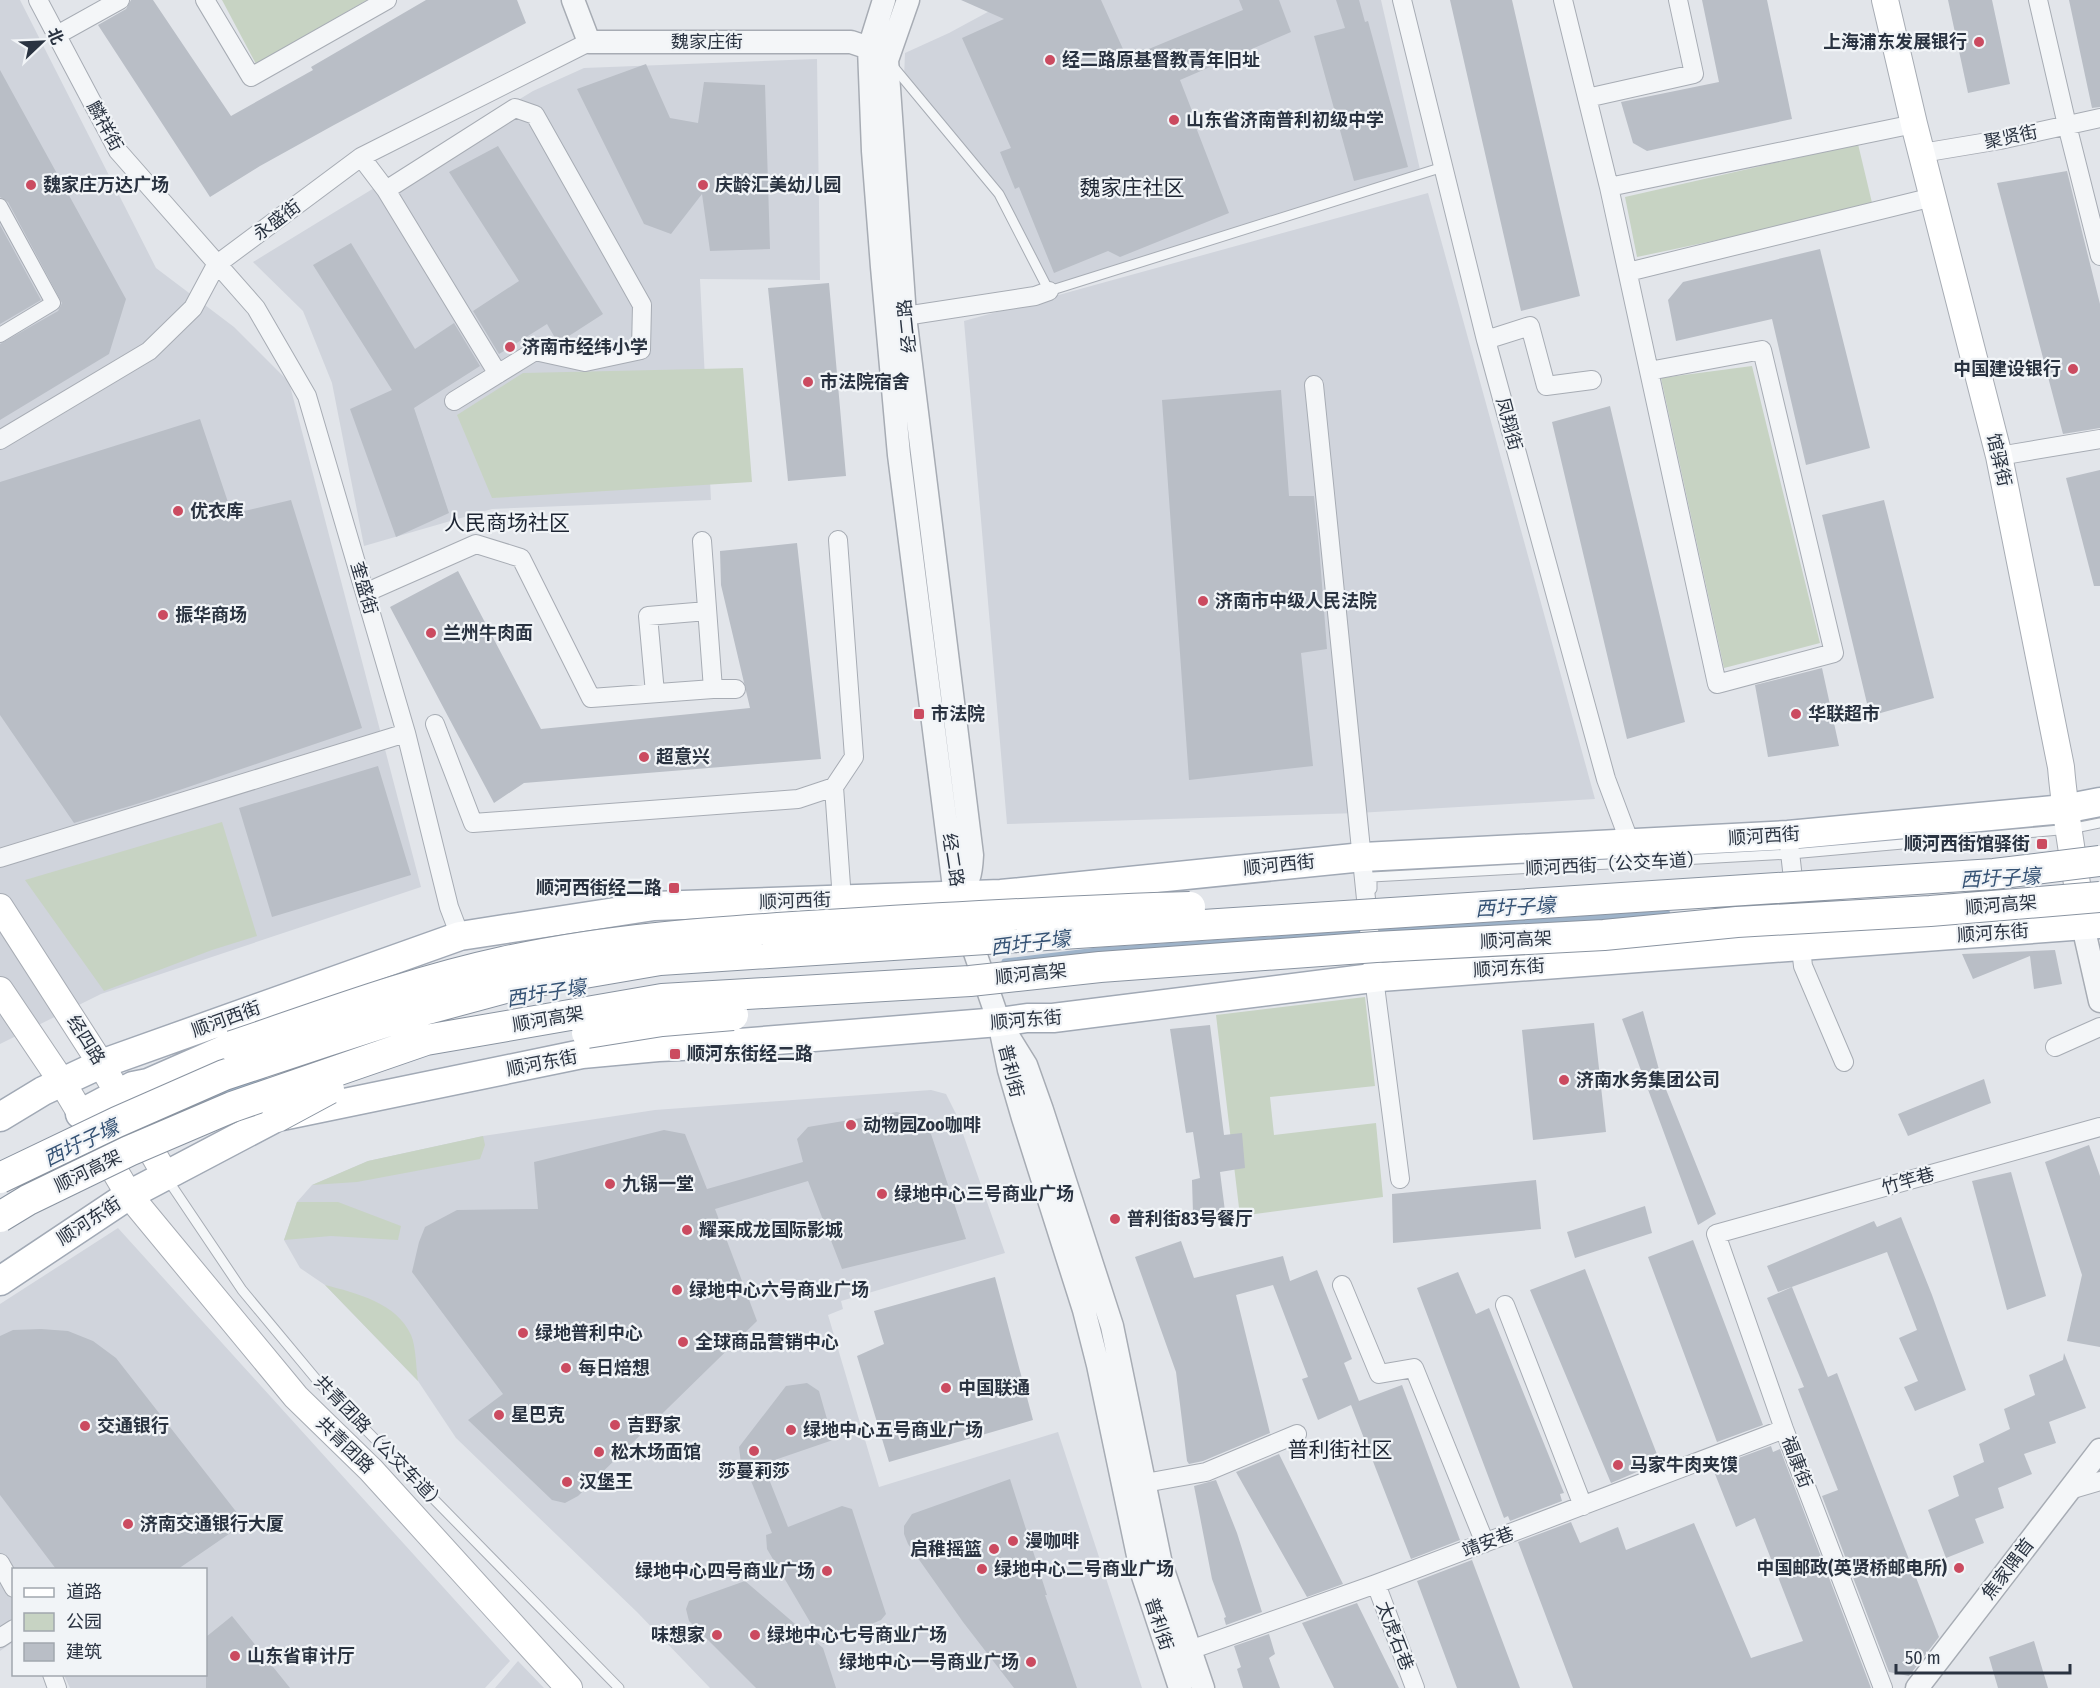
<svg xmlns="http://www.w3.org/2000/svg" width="2100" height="1688" font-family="'Fira Sans Condensed','Noto Sans SC',sans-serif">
<rect width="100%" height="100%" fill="#e2e5ea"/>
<!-- built -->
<path fill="#d0d4dc" d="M0 0H20L156 268 234 327 289 382 421 887 101 994 0 1044Z
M1010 0H1381L1421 174 1049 291 1002 200 904 78 905 53 949 33Z
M817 59 820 280 700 279 711 500 492 509 364 546 332 383 303 311 253 262 533 91 584 68Z
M1428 193 1595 799 1358 813 1007 824 964 321Z
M931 1090 946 1094 956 1114 1005 1253 841 1301 843 1309 828 1315 879 1487 1058 1432 1142 1688H710L637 1612 456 1438 418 1381 325 1285 300 1268 284 1240 297 1202 312 1185 368 1161 483 1136 655 1110Z
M118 1228 510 1661 485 1688H70L64 1675 206 1674V1570H14L13 1642 0 1651V1304Z
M518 1661 544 1688H495Z"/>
<!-- green -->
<path fill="#c7d3c3" d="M222 0H367L256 64Z
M1858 144 1873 207 1637 257 1625 197Z
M1752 366 1820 643 1724 668 1661 378Z
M743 368 752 482 492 498 457 415 523 373Z
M222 822 257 936 212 950 104 991 25 880Z
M1365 997 1375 1086 1270 1097 1274 1135 1376 1123 1383 1197 1240 1216 1216 1015Z
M483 1136 485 1145 480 1159 357 1182 312 1185 368 1161Z
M297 1202H338L401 1226 398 1240 331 1236 284 1240Z
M325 1285C356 1293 397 1303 411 1335 416 1346 416 1368 418 1381Z"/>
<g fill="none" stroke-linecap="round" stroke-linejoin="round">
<!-- stream -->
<path stroke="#9eb3c9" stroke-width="7" d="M1005 962 1097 951 1667 914
M161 1121 223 1092 264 1080"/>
</g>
<!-- building -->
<path fill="#b9bec6" d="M131 0H153L231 116 313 70 311 67 426 0H517L526 23 334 125 260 166 210 197 98 25 126 9Z
M961 0H1101L1127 58 1243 10 1239 0H1279L1291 32 1180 80 1194 116 1192 117 1229 213 1120 257 1108 251 1054 273 1019 187 1015 189 1000 152 1011 148 962 38 1004 19Z
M1336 0H1359L1365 22 1368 21 1408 167 1354 181 1314 36 1345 28Z
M1450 0H1512L1580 296 1521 311Z
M1702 0H1767L1792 119 1647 151 1633 143 1621 102 1719 82Z
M1948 0H1992L2010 84 1968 93Z
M2069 0H2100V107L2092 108Z
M646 64 670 118 698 123 704 82 765 85 770 249 710 251 702 194 671 234 644 224 577 89Z
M0 70 126 299 109 354 0 420V344L58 311 62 303 8 202 0 197Z
M498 146 603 314 558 343 547 324 499 354 473 311 519 281 449 172Z
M2067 171 2100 304V428L2063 434 1997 183Z
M0 225 41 300 0 324Z
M351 243 415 349 454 323 480 366 414 408 449 513 396 537 350 409 392 390 313 265Z
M1820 249 1870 448 1806 465 1772 319 1676 341 1668 300 1683 282Z
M829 283 846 476 788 481 768 288Z
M1281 390 1289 496H1314L1319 546 1327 649 1301 653 1313 766 1189 780 1162 400Z
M1610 406 1685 722 1627 739 1552 422Z
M200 419 232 514 291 500 362 728 153 799 74 823 0 715V482Z
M2100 470V586H2094L2066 478Z
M1884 500 1934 698 1870 716 1822 515Z
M797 543 821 759 524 783 494 803 390 607 458 571 541 729 750 708 721 585 720 551Z
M1822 668 1839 746 1768 757 1755 685Z
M378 766 411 875 272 917 239 808Z
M2055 950 2062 984 2034 989 2030 956 1973 979 1962 954Z
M1643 1011 1661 1077 1716 1214 1698 1225 1622 1019Z
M1594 1023 1606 1132 1533 1140 1522 1030Z
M1210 1025 1224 1135 1242 1133 1245 1168 1220 1172 1226 1219 1197 1225 1193 1213 1192 1180 1200 1178 1193 1132 1186 1133 1170 1029Z
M1984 1079 1991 1103 1908 1136 1898 1114Z
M897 1112 917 1117 930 1131 966 1239 842 1269 808 1181 715 1209 757 1321 578 1496 565 1503 552 1500 468 1420 503 1394 412 1272 419 1242 425 1227 457 1210 538 1209 534 1162 664 1130 685 1134 707 1189 803 1162 797 1139 808 1127Z
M2089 1145 2100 1176V1347L2067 1341 2082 1275 2045 1162Z
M2011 1172 2046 1296 2007 1310 1972 1181Z
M1536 1180 1541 1229 1393 1243 1392 1194Z
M1645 1206 1652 1233 1575 1258 1567 1232Z
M1901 1217 1932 1295 1966 1390 1915 1411 1904 1387 1918 1381 1899 1338 1917 1330 1887 1252 1778 1292 1767 1266 1874 1221 1877 1227Z
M1693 1240 1763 1425 1717 1442 1648 1257Z
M1181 1241 1194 1278 1283 1256 1290 1281 1317 1270 1352 1359 1344 1363 1359 1401 1402 1385 1460 1540 1411 1559 1351 1405 1318 1420 1302 1379 1308 1377 1273 1285 1236 1295 1270 1433 1203 1461 1189 1464 1187 1461 1176 1372 1135 1257Z
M1585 1269 1660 1462 1611 1483 1530 1290Z
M1458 1272 1476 1314 1489 1308 1564 1493 1560 1494 1562 1501 1510 1521 1508 1516 1504 1518 1417 1288Z
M995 1277 1033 1420 889 1462 857 1356 884 1344 874 1311Z
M1792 1287 1828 1377 1837 1373 1939 1637 1909 1676 1889 1672 1822 1496 1838 1490 1798 1389 1804 1387 1767 1298Z
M41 1329 68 1331 93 1341 116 1358 245 1523 178 1569H56L0 1495V1336L13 1330Z
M2064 1353 2086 1408 2049 1422 2056 1443 2024 1454 2032 1474 1998 1488 2004 1508 1975 1519 1984 1543 1946 1558 1928 1510 1959 1496 1953 1476 1984 1462 1979 1444 2010 1429 2004 1409 2035 1395 2029 1375 2063 1360Z
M807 1383 819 1391 833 1440 763 1464 788 1527 842 1506 852 1509 886 1614 881 1620 823 1644 767 1549 766 1535 772 1533 745 1466 741 1464 739 1447 786 1386Z
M1771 1446 1773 1452 1780 1449 1871 1688H1573L1518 1542 1571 1522 1580 1543 1618 1527 1626 1550 1694 1523 1751 1658 1803 1641 1755 1518 1736 1527 1715 1474 1727 1469 1725 1463Z
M1279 1454 1343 1584 1307 1597 1236 1472Z
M1010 1479 1047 1595H1045L1077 1688H1014L963 1622 908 1544 904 1534V1526L912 1514Z
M1216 1480 1237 1533 1262 1612 1226 1625 1224 1618 1226 1617 1212 1579 1194 1486Z
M1472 1560 1520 1688H1457L1417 1581Z
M745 1581 823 1648 836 1688H756L689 1621 686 1609 689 1601Z
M1357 1603 1399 1688H1334L1302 1623Z
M232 1616 290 1688H206V1637Z
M1269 1634 1275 1654 1269 1658 1280 1688H1243L1237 1669 1241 1667 1234 1646Z
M2034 1641 2048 1688H1998L1989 1657Z"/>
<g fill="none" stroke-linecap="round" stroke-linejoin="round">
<defs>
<path id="service" d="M892 65 999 194 1049 291 1443 167
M1372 889V877L1791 854 2070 829 2100 823
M168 1180 242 1290 316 1379 619 1688"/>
<path id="pedestrian" d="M0 206 53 303 0 335"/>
<path id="minor" d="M38 0 118 151 256 308 307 396 406 733 449 907 460 936
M205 0 251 77 387 0
M1402 0 1486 340 1606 779 1630 843
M1563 0 1609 187 1717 684 1834 653 1762 350 1649 371
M2038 0 2067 125 2100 256
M57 35 120 0
M1587 98 1694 74 1678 0
M1922 153 2000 140 2100 118
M361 157 386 190 498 374
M1609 187 1914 124
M386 190 515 108 535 115 642 305 641 350 585 362 535 351 454 401
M1628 272 1933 197
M905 316 1035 296 1049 291
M1486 340 1530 326 1546 386 1592 380
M1314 385 1374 978 1400 1179
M0 440 149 351 193 308 216 265 361 157 589 42
M1999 456 2100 439
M365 593 476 544 521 558 591 698 713 689 702 541
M713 689H736
M655 693 648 616 707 611
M435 724 473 823 798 799 834 787 854 757 838 540
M834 787 842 900
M1788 835 1803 966 1844 1062
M0 858 406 733
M2055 1047 2100 1027
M1342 1285 1379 1374 1414 1368 1485 1543
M1505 1305 1583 1506
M1145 1483 1206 1472 1297 1434
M2070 1490 2100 1481
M0 1563 14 1588
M1376 1584 1415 1688
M0 1638 14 1629
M1190 1650 1376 1584 1784 1429
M52 1674 57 1688
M1883 1688 1784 1429 1716 1234 2100 1127"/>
<path id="tertiary" d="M573 0 589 42H851L869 48
M884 0 869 48 873 151 882 267 899 455 955 895 999 1022 1009 1070 1023 1118 1084 1310 1098 1365 1141 1570 1180 1688
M908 0 887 60 905 316 972 855C971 876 970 881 955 895
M2083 926 2100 1001
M1008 1036 1026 1065 1042 1110 1112 1326 1161 1564 1203 1688
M1917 1688 2100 1450"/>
<path id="secondary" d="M1885 0 1914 124 1999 456 2061 767C2065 817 2075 867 2082 917
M0 907 101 1064 166 1176
M0 990 62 1082 129 1195 296 1397 371 1470 569 1688"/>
<path id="primary" d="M80 1114 133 1086 148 1083 253 1037
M0 1117 43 1091 101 1064 460 936 654 906 1001 894 1363 857 1788 835 2064 809 2100 802
M0 1281 129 1195 277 1117 582 1054 658 1047 727 1044 999 1022 1027 1018H1053L1380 977 2100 924"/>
</defs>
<!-- service casing -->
<use href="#service" stroke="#a7acb4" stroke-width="11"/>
<!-- pedestrian casing -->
<use href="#pedestrian" stroke="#a7acb4" stroke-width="16"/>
<!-- minor casing -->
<use href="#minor" stroke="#a7acb4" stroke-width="20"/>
<!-- tertiary casing -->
<use href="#tertiary" stroke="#a7acb4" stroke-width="25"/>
<!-- secondary casing -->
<use href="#secondary" stroke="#a7acb4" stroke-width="28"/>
<!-- primary casing -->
<use href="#primary" stroke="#a1a9b5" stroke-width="31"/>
<!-- service -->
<use href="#service" stroke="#f4f6f8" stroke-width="9"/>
<!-- pedestrian -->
<use href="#pedestrian" stroke="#f4f6f8" stroke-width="14"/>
<!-- minor -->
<use href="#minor" stroke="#f4f6f8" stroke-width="18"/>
<!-- tertiary -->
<use href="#tertiary" stroke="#f4f6f8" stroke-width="22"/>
<!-- secondary -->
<use href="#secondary" stroke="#fff" stroke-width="26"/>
<!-- primary -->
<use href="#primary" stroke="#fff" stroke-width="28"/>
<defs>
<path id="trunk-bridge" d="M587 1033 662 1021 733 1015
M232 1046C321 1016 411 982 503 962 615 937 729 931 843 924 959 917 1074 910 1190 907
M277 1117 329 1089
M0 1178 117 1122 224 1075 327 1041 420 1011 520 984 660 960 1994 874 2100 861
M0 1217 28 1200 129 1151 232 1107 426 1040 662 999 970 981 1100 967 1376 947 1604 935 1737 922 1930 911 2100 897"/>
</defs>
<!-- trunk-bridge casing -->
<use href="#trunk-bridge" stroke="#8993a0" stroke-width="32" stroke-linecap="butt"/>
<!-- trunk-bridge -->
<use href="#trunk-bridge" stroke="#fff" stroke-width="30"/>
</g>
<!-- markers -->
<g fill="#cb4b60" stroke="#f1f4f7" stroke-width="2">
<circle cx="1979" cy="42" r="6"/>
<circle cx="1050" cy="60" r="6"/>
<circle cx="1174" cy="120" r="6"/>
<circle cx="31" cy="185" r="6"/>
<circle cx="703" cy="185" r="6"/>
<circle cx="510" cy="347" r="6"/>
<circle cx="2073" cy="369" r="6"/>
<circle cx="808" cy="382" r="6"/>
<circle cx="178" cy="511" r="6"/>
<circle cx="1203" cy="601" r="6"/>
<circle cx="163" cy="615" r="6"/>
<circle cx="431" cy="633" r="6"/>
<rect x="913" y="708" width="12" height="12" rx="3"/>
<circle cx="1796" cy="714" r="6"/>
<circle cx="644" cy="757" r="6"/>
<rect x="2036" y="838" width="12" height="12" rx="3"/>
<rect x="668" y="882" width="12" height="12" rx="3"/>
<rect x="669" y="1048" width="12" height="12" rx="3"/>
<circle cx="1564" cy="1080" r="6"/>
<circle cx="851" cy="1125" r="6"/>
<circle cx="610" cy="1184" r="6"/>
<circle cx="882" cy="1194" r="6"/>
<circle cx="1115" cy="1219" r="6"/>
<circle cx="687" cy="1230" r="6"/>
<circle cx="677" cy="1290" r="6"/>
<circle cx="523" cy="1333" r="6"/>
<circle cx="683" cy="1342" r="6"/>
<circle cx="566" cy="1368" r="6"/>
<circle cx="946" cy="1388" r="6"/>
<circle cx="499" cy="1415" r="6"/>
<circle cx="615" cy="1425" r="6"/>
<circle cx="85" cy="1426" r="6"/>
<circle cx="791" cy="1430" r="6"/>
<circle cx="754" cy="1451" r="6"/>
<circle cx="599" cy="1452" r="6"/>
<circle cx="1618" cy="1465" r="6"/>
<circle cx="567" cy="1482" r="6"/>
<circle cx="128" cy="1524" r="6"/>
<circle cx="1013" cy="1541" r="6"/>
<circle cx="994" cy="1549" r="6"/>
<circle cx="1959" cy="1568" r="6"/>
<circle cx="982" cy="1569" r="6"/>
<circle cx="827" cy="1571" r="6"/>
<circle cx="717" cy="1635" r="6"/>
<circle cx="755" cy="1635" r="6"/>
<circle cx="235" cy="1656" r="6"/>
<circle cx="1031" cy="1662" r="6"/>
</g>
<g text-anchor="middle" stroke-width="4.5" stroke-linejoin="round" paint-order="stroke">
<!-- street labels -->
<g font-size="18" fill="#2a3341" stroke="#f1f4f7">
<text x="707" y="48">魏家庄街</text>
<text transform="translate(105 126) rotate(61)" y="6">麟祥街</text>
<text transform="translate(2011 137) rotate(-12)" y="6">聚贤街</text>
<text transform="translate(277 220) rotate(-37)" y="6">永盛街</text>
<text transform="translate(907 326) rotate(-96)" y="6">经二路</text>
<text transform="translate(1509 424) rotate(75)" y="6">凤翔街</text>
<text transform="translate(1999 460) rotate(77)" y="6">馆驿街</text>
<text transform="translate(364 588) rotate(74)" y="6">奎盛街</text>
<text transform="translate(1764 836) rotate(-4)" y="6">顺河西街</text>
<text transform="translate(953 860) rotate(81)" y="6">经二路</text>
<text transform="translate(1615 864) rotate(-3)" y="6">顺河西街（公交车道）</text>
<text transform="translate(1279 865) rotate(-6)" y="6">顺河西街</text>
<text transform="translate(795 901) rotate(-2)" y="6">顺河西街</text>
<text transform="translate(2001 905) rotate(-5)" y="6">顺河高架</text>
<text transform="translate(1993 933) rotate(-4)" y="6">顺河东街</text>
<text transform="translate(1516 940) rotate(-3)" y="6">顺河高架</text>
<text transform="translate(1509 968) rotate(-4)" y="6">顺河东街</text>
<text transform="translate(1031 974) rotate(-6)" y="6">顺河高架</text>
<text transform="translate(226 1019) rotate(-20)" y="6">顺河西街</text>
<text transform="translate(548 1019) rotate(-10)" y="6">顺河高架</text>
<text transform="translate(1026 1020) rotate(-5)" y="6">顺河东街</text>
<text transform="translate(86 1040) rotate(58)" y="6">经四路</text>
<text transform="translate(542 1063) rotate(-11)" y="6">顺河东街</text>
<text transform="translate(1011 1071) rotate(76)" y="6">普利街</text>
<text transform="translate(88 1171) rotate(-26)" y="6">顺河高架</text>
<text transform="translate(1908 1181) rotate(-16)" y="6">竹竿巷</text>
<text transform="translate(89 1221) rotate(-33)" y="6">顺河东街</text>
<text transform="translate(380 1443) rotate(46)" y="6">共青团路（公交车道）</text>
<text transform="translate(345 1445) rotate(44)" y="6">共青团路</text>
<text transform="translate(1797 1462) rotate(69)" y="6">福康街</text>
<text transform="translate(1488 1542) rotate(-21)" y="6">靖安巷</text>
<text transform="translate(2008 1569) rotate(-52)" y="6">焦家隅首</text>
<text transform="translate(1159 1624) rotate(72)" y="6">普利街</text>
<text transform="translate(1395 1636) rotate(69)" y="6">太虎石巷</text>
</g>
<!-- poi labels -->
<g font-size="18" font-weight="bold" fill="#2a3341" stroke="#f1f4f7" text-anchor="start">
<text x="1967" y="48" text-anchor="end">上海浦东发展银行</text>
<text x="1062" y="66">经二路原基督教青年旧址</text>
<text x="1186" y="126">山东省济南普利初级中学</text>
<text x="43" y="191">魏家庄万达广场</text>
<text x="715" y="191">庆龄汇美幼儿园</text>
<text x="522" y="353">济南市经纬小学</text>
<text x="2061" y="375" text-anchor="end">中国建设银行</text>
<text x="820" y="388">市法院宿舍</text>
<text x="190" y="517">优衣库</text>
<text x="1215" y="607">济南市中级人民法院</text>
<text x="175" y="621">振华商场</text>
<text x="443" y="639">兰州牛肉面</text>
<text x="931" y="720">市法院</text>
<text x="1808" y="720">华联超市</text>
<text x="656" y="763">超意兴</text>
<text x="2030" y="850" text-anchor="end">顺河西街馆驿街</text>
<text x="662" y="894" text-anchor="end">顺河西街经二路</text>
<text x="687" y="1060">顺河东街经二路</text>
<text x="1576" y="1086">济南水务集团公司</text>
<text x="863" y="1131">动物园Zoo咖啡</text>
<text x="622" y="1190">九锅一堂</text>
<text x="894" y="1200">绿地中心三号商业广场</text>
<text x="1127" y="1225">普利街83号餐厅</text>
<text x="699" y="1236">耀莱成龙国际影城</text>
<text x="689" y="1296">绿地中心六号商业广场</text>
<text x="535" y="1339">绿地普利中心</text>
<text x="695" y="1348">全球商品营销中心</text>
<text x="578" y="1374">每日焙想</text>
<text x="958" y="1394">中国联通</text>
<text x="511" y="1421">星巴克</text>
<text x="627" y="1431">吉野家</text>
<text x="97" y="1432">交通银行</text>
<text x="803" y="1436">绿地中心五号商业广场</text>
<text x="611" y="1458">松木场面馆</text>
<text x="1630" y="1471">马家牛肉夹馍</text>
<text x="754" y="1477" text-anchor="middle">莎蔓莉莎</text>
<text x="579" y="1488">汉堡王</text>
<text x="140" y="1530">济南交通银行大厦</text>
<text x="1025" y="1547">漫咖啡</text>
<text x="982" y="1555" text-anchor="end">启稚摇篮</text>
<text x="1947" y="1574" text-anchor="end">中国邮政(英贤桥邮电所)</text>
<text x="994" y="1575">绿地中心二号商业广场</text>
<text x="815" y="1577" text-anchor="end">绿地中心四号商业广场</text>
<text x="705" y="1641" text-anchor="end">味想家</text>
<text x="767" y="1641">绿地中心七号商业广场</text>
<text x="247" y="1662">山东省审计厅</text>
<text x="1019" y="1668" text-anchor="end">绿地中心一号商业广场</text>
</g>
<!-- water labels -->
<g font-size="20" font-style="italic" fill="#355274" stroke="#f1f4f7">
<text transform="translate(2000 878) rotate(-3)" y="7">西圩子壕</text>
<text transform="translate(1515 907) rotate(-3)" y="7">西圩子壕</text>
<text transform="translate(1030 943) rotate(-7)" y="7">西圩子壕</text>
<text transform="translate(546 993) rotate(-9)" y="7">西圩子壕</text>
<text transform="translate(81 1143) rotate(-26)" y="7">西圩子壕</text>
</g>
<!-- quarter labels -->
<g font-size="21" fill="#1c2432" stroke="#f1f4f7">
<text x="1132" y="195">魏家庄社区</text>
<text x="507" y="530">人民商场社区</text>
<text x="1340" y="1457">普利街社区</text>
</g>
</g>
<!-- legend -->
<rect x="12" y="1568" width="195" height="108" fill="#f1f4f7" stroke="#a1a7ae" stroke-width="1.5"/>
<rect x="24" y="1588" width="30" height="9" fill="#ffffff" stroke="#a1a7ae" stroke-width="1.5"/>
<text x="66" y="1598" font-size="18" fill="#2a3341">道路</text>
<rect x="24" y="1613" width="30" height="18" fill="#c7d3c3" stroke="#a1a7ae" stroke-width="1.5"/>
<text x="66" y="1628" font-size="18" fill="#2a3341">公园</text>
<rect x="24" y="1643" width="30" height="18" fill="#b9bec6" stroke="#a1a7ae" stroke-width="1.5"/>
<text x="66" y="1658" font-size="18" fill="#2a3341">建筑</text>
<!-- north arrow -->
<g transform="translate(42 42) rotate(67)" stroke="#f1f4f7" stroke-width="4.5" paint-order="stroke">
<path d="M0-4.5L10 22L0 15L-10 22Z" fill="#2a3341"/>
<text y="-9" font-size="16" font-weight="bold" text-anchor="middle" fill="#2a3341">北</text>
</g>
<!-- scale -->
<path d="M1896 1664v9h174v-9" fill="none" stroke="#2a3341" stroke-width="3"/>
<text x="1905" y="1664" font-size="18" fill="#2a3341" stroke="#f1f4f7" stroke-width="4.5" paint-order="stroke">50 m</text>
</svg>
